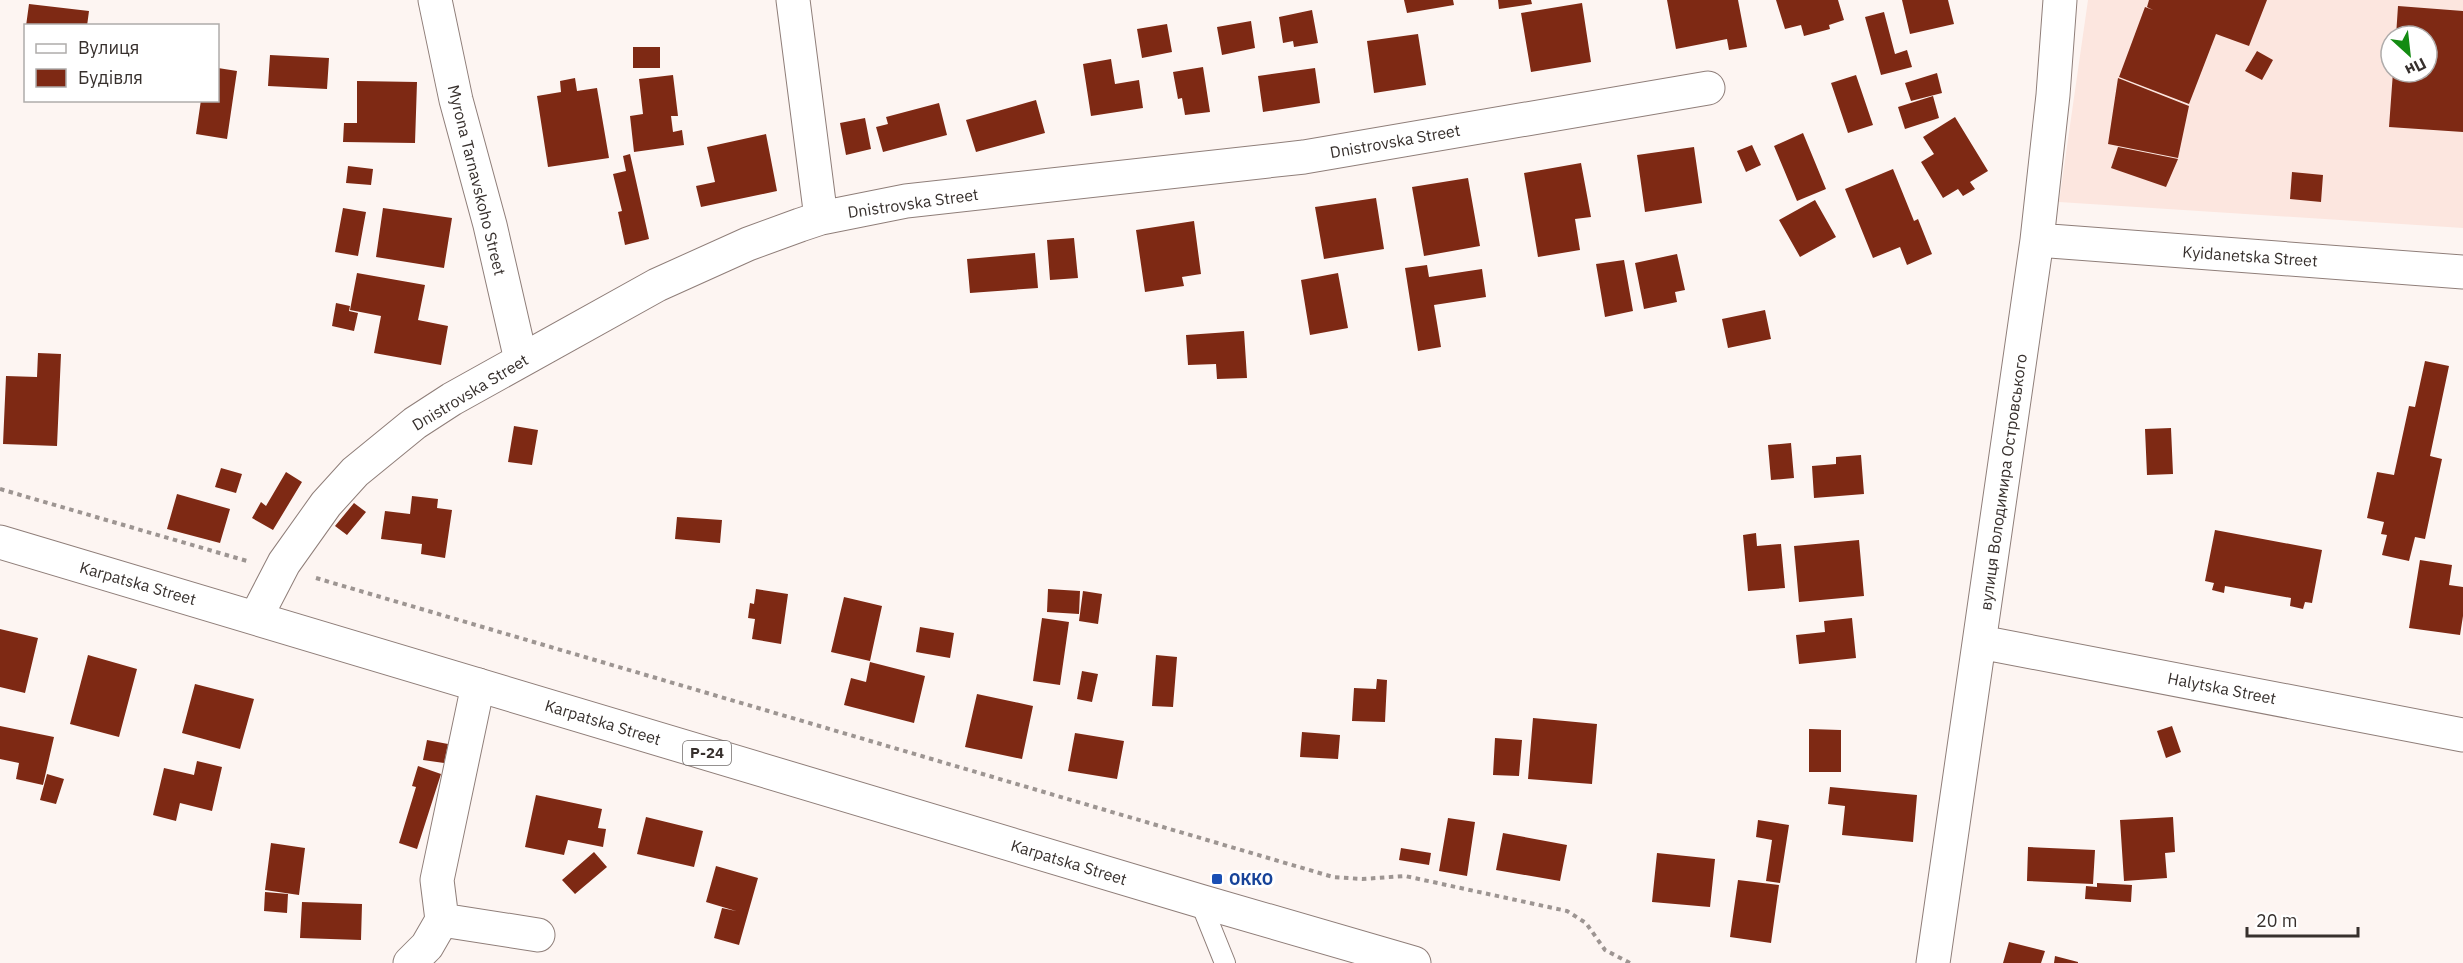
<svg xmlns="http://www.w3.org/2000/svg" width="2463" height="963" font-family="'IBM Plex Sans',sans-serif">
<rect width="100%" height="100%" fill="#fdf5f2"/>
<!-- built -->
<path fill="#fce6df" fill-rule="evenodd" d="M2088 0H2463V228L2059 202ZM2391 36H2427V72H2391Z"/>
<!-- building -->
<path fill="#7e2914" d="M1404 0H1453L1454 5 1407 13Z
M1498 0H1531L1532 4 1499 9Z
M1667 0H1738L1747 47 1729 50 1727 39 1676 49Z
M1776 0H1838L1844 20 1829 25 1830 29 1804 36 1801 25 1785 29Z
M1902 0H1948L1954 24 1910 34Z
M2149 0H2267L2249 46 2216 34 2189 104 2119 77 2145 7 2153 10 2147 7Z
M1582 3 1591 62 1531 72 1521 13Z
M29 4 89 11 87 26H26Z
M2398 6 2463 11V132L2389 127 2393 72H2427V36H2396Z
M1312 10 1318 43 1294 47 1293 41 1283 43 1279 17Z
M1884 12 1895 54 1907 50 1912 67 1881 75 1865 17Z
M1251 21 1255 48 1222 55 1217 27Z
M1167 24 1172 52 1142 58 1137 29Z
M1418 34 1426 85 1374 93 1367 41Z
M633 47H660V68H633Z
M2257 51 2273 60 2262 80 2245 71Z
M270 55 329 58 327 89 268 86Z
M1111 59 1115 84 1139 80 1143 108 1091 116 1083 64Z
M1203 67 1210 112 1185 115 1182 98 1178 99 1173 72Z
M218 68 237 71 227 139 196 134 201 100H218Z
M1315 68 1320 103 1263 112 1258 76Z
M1937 73 1942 93 1911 101 1905 83Z
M673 75 678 116H671L673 132 682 130 684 145 634 152 630 116 643 114 639 79Z
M1856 75 1873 125 1848 133 1831 83Z
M575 78 577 91 597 88 609 158 548 167 537 96 561 92 560 81Z
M2118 78 2189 106 2178 158 2108 144Z
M357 81 417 82 415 143 343 142 344 123H357Z
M1933 96 1939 118 1905 129 1898 107Z
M1036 100 1045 133 976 152 966 120Z
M939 103 947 135 883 152 876 127 888 124 886 117Z
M1955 117 1988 171 1970 182 1975 189 1963 196 1958 189 1943 198 1921 162 1934 154 1923 137Z
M865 118 871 149 846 155 840 123Z
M1803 133 1826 189 1797 201 1774 146Z
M766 134 777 191 701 207 696 186 715 182 707 147Z
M1752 145 1761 165 1746 172 1737 151Z
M1694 147 1702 203 1645 212 1637 155Z
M2118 147 2178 159 2166 187 2111 168Z
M630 154 649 239 625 245 618 212 622 211 613 174 626 171 623 156Z
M1581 163 1591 217 1575 219 1580 250 1538 257 1524 173Z
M348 166 373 169 371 185 346 183Z
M1893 169 1914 221 1918 219 1932 254 1907 265 1900 247 1873 258 1845 189Z
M2292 172 2323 175 2321 202 2290 199Z
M1468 178 1480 246 1424 256 1412 187Z
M1376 198 1384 249 1324 259 1315 207Z
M1815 200 1836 237 1800 257 1779 220Z
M343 208 366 212 358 256 335 252Z
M383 208 452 218 444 268 376 257Z
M1194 221 1201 274 1182 277 1184 286 1145 292 1136 230Z
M1074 238 1078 278 1050 280 1047 240Z
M1035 253 1038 288 970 293 967 259Z
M1677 254 1685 290 1675 292 1677 302 1644 309 1635 263Z
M1624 260 1633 311 1605 317 1596 264Z
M1427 265 1429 277 1482 269 1486 297 1434 305 1441 347 1418 351 1405 268Z
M357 273 425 285 418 320 448 326 441 365 374 353 381 316 350 310Z
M1338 273 1348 328 1310 335 1301 280Z
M336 303 350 306 349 311 358 313 354 331 332 326Z
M1765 310 1771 339 1728 348 1722 319Z
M1244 331 1247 378 1217 379 1216 364 1188 365 1186 335Z
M38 353 61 354 57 446 3 444 6 376 37 377Z
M2425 361 2449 366 2430 456 2442 459 2425 539 2415 537 2409 561 2382 555 2387 535 2381 534 2384 522 2367 518 2377 472 2394 475 2409 406 2415 407Z
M514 426 538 430 532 465 508 462Z
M2171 428 2173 474 2147 475 2145 429Z
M1791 443 1794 478 1771 480 1768 445Z
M1861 455 1864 494 1814 498 1812 466 1836 464V457Z
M221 468 242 474 236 493 215 487Z
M286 472 302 482 273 530 252 518 261 502 266 506Z
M177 494 230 509 220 543 167 529Z
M412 496 438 499 437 508 452 510 445 558 421 554 422 544 381 539 385 511 410 514Z
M354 503 366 512 347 535 335 526Z
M677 517 722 520 720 543 675 539Z
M2215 530 2322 550 2312 603 2305 602 2303 609 2290 606 2291 598 2225 586 2224 593 2212 590 2214 583 2205 581Z
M1756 533 1757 546 1781 544 1785 588 1748 591 1743 535Z
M1859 540 1864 596 1799 602 1794 546Z
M2420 560 2452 565 2449 585 2463 587V616L2460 635 2409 628Z
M756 589 788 594 781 644 752 639 755 619 748 618 750 603 754 604Z
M1048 589 1080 591 1079 614 1047 612Z
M1083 591 1102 594 1098 624 1079 621Z
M844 597 882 606 870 661 831 652Z
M1042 618 1069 622 1060 685 1033 681Z
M1852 618 1856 658 1799 664 1796 635 1825 632 1824 621Z
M920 627 954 633 950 658 916 652Z
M0 629 38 638 25 693 0 687Z
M88 655 137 669 119 737 70 724Z
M1156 655 1177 657 1173 707 1152 706Z
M870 662 925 676 914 723 844 705 851 678 866 682Z
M1082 671 1098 674 1092 702 1077 699Z
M1377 679 1387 680 1385 722 1352 721 1354 688 1376 689Z
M195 684 254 699 240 749 182 733Z
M977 694 1033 706 1022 759 965 747Z
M1533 718 1597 724 1592 784 1528 779Z
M0 726 54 737 43 785 16 779 19 763 0 759Z
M2172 726 2181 752 2166 758 2157 731Z
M1809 729 1841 730V772H1809Z
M1302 732 1340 735 1338 759 1300 757Z
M1075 733 1124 741 1117 779 1068 771Z
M1495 738 1522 740 1519 776 1493 775Z
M427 740 448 744 444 763 423 760Z
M197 761 222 767 212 811 180 803 176 821 153 815 164 768 194 775Z
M418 766 441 774 417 849 399 843 416 787 412 786Z
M47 774 64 779 56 804 40 800Z
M1830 787 1917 795 1913 842 1842 835 1845 806 1828 804Z
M536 795 602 809 598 828 606 829 603 847 568 840 564 855 525 847Z
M646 817 703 831 694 867 637 854Z
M2173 817 2175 852 2165 853 2167 878 2124 881 2120 820Z
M1448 818 1475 822 1467 876 1439 871Z
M1758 820 1789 825 1780 883 1766 881 1772 840 1756 837Z
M1503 833 1567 845 1560 881 1496 870Z
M271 843 305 848 299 895 265 890Z
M2028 847 2095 850 2093 884 2027 881Z
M1401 848 1431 853 1429 865 1399 860Z
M594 852 607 867 575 894 562 880Z
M1657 853 1715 859 1710 907 1652 902Z
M716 866 758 878 739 945 714 938 722 908 736 911 706 902Z
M1738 880 1779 885 1771 943 1730 937Z
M2097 883 2132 885 2131 902 2085 899 2086 886 2097 887Z
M265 892 288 894 287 913 264 911Z
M302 902 362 904 361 940 300 938Z
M2009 942 2045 951 2041 963H2003Z
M2055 956 2078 962V963H2054Z"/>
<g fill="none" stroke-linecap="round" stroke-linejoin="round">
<defs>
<path id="service" d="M1200 901 1225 963"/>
<path id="minor" d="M435 0 456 100 490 225 521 360
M793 0 821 218
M2037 240 2463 272
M256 617 284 563 326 504 355 472 415 423 452 399 657 285 748 244 800 225 821 218 906 201 1304 157 1708 88
M1980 642 2463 735
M442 920 437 880 478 685
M410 963 427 946 442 920 538 935
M1933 963 2037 240 2053 95 2060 0"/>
<path id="primary" d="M0 542 1200 901 1414 963"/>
</defs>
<!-- service casing -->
<use href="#service" stroke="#8f7e79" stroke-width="22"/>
<!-- minor casing -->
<use href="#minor" stroke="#8f7e79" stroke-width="35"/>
<!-- primary casing -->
<use href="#primary" stroke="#8f7e79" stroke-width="35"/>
<!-- path -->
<path stroke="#9d9592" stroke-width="4" stroke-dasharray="4.5 4.5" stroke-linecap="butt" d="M0 489 247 561
M316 578 1333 877 1362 879 1405 876 1567 911 1586 923 1605 950 1630 963"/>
<!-- service -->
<use href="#service" stroke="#fff" stroke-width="20"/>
<!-- minor -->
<use href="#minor" stroke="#fff" stroke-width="33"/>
<!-- primary -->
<use href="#primary" stroke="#fff" stroke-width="33"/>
</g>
<!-- markers -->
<rect fill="#1a4fb4" stroke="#fff" stroke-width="2" x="1211" y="873" width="12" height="12" rx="3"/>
<g text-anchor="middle" stroke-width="6" stroke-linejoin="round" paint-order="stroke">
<!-- shield labels -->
<rect fill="#fff" stroke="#736e6c" stroke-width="1.5" x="683" y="741" width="48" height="24" rx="4.5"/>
<g font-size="15" font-weight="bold" fill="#37302d">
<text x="707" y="758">Р-24</text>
</g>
<!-- street labels -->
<g font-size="16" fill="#37302d" stroke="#fff">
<text transform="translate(1395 141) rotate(-10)" y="6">Dnistrovska Street</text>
<text transform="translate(477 180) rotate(76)" y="6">Myrona Tarnavskoho Street</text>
<text transform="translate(913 203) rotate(-8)" y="6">Dnistrovska Street</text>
<text transform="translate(2250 256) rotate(4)" y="6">Kyidanetska Street</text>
<text transform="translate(470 392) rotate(-31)" y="6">Dnistrovska Street</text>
<text transform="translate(2003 482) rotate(-82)" y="6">вулиця Володимира Островського</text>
<text transform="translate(138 583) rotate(16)" y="6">Karpatska Street</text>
<text transform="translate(2222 688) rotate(11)" y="6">Halytska Street</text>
<text transform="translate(603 722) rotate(17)" y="6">Karpatska Street</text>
<text transform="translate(1069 862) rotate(17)" y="6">Karpatska Street</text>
</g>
<!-- transit labels -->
<g font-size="16" font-weight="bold" fill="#164399" stroke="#fff" text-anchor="start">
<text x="1229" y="885">ОККО</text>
</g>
</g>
<!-- legend -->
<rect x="24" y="24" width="195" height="78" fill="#ffffff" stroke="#afacab" stroke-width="1.5"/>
<rect x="36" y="44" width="30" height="9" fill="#ffffff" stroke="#afacab" stroke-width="1.5"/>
<text x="78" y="54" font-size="18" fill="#37302d">Вулиця</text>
<rect x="36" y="69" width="30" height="18" fill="#7e2914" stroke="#afacab" stroke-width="1.5"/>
<text x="78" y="84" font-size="18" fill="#37302d">Будівля</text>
<!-- north arrow -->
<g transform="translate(2409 54) rotate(153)"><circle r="28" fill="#ffffff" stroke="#afacab" stroke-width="1.5"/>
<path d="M0-4.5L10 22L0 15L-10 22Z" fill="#138b12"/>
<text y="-9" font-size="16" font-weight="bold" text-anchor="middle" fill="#37302d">Пн</text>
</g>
<!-- scale -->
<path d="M2247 927v9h111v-9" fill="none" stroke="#37302d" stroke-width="3"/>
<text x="2256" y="927" font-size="18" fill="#37302d" stroke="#ffffff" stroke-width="4.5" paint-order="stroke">20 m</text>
</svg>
